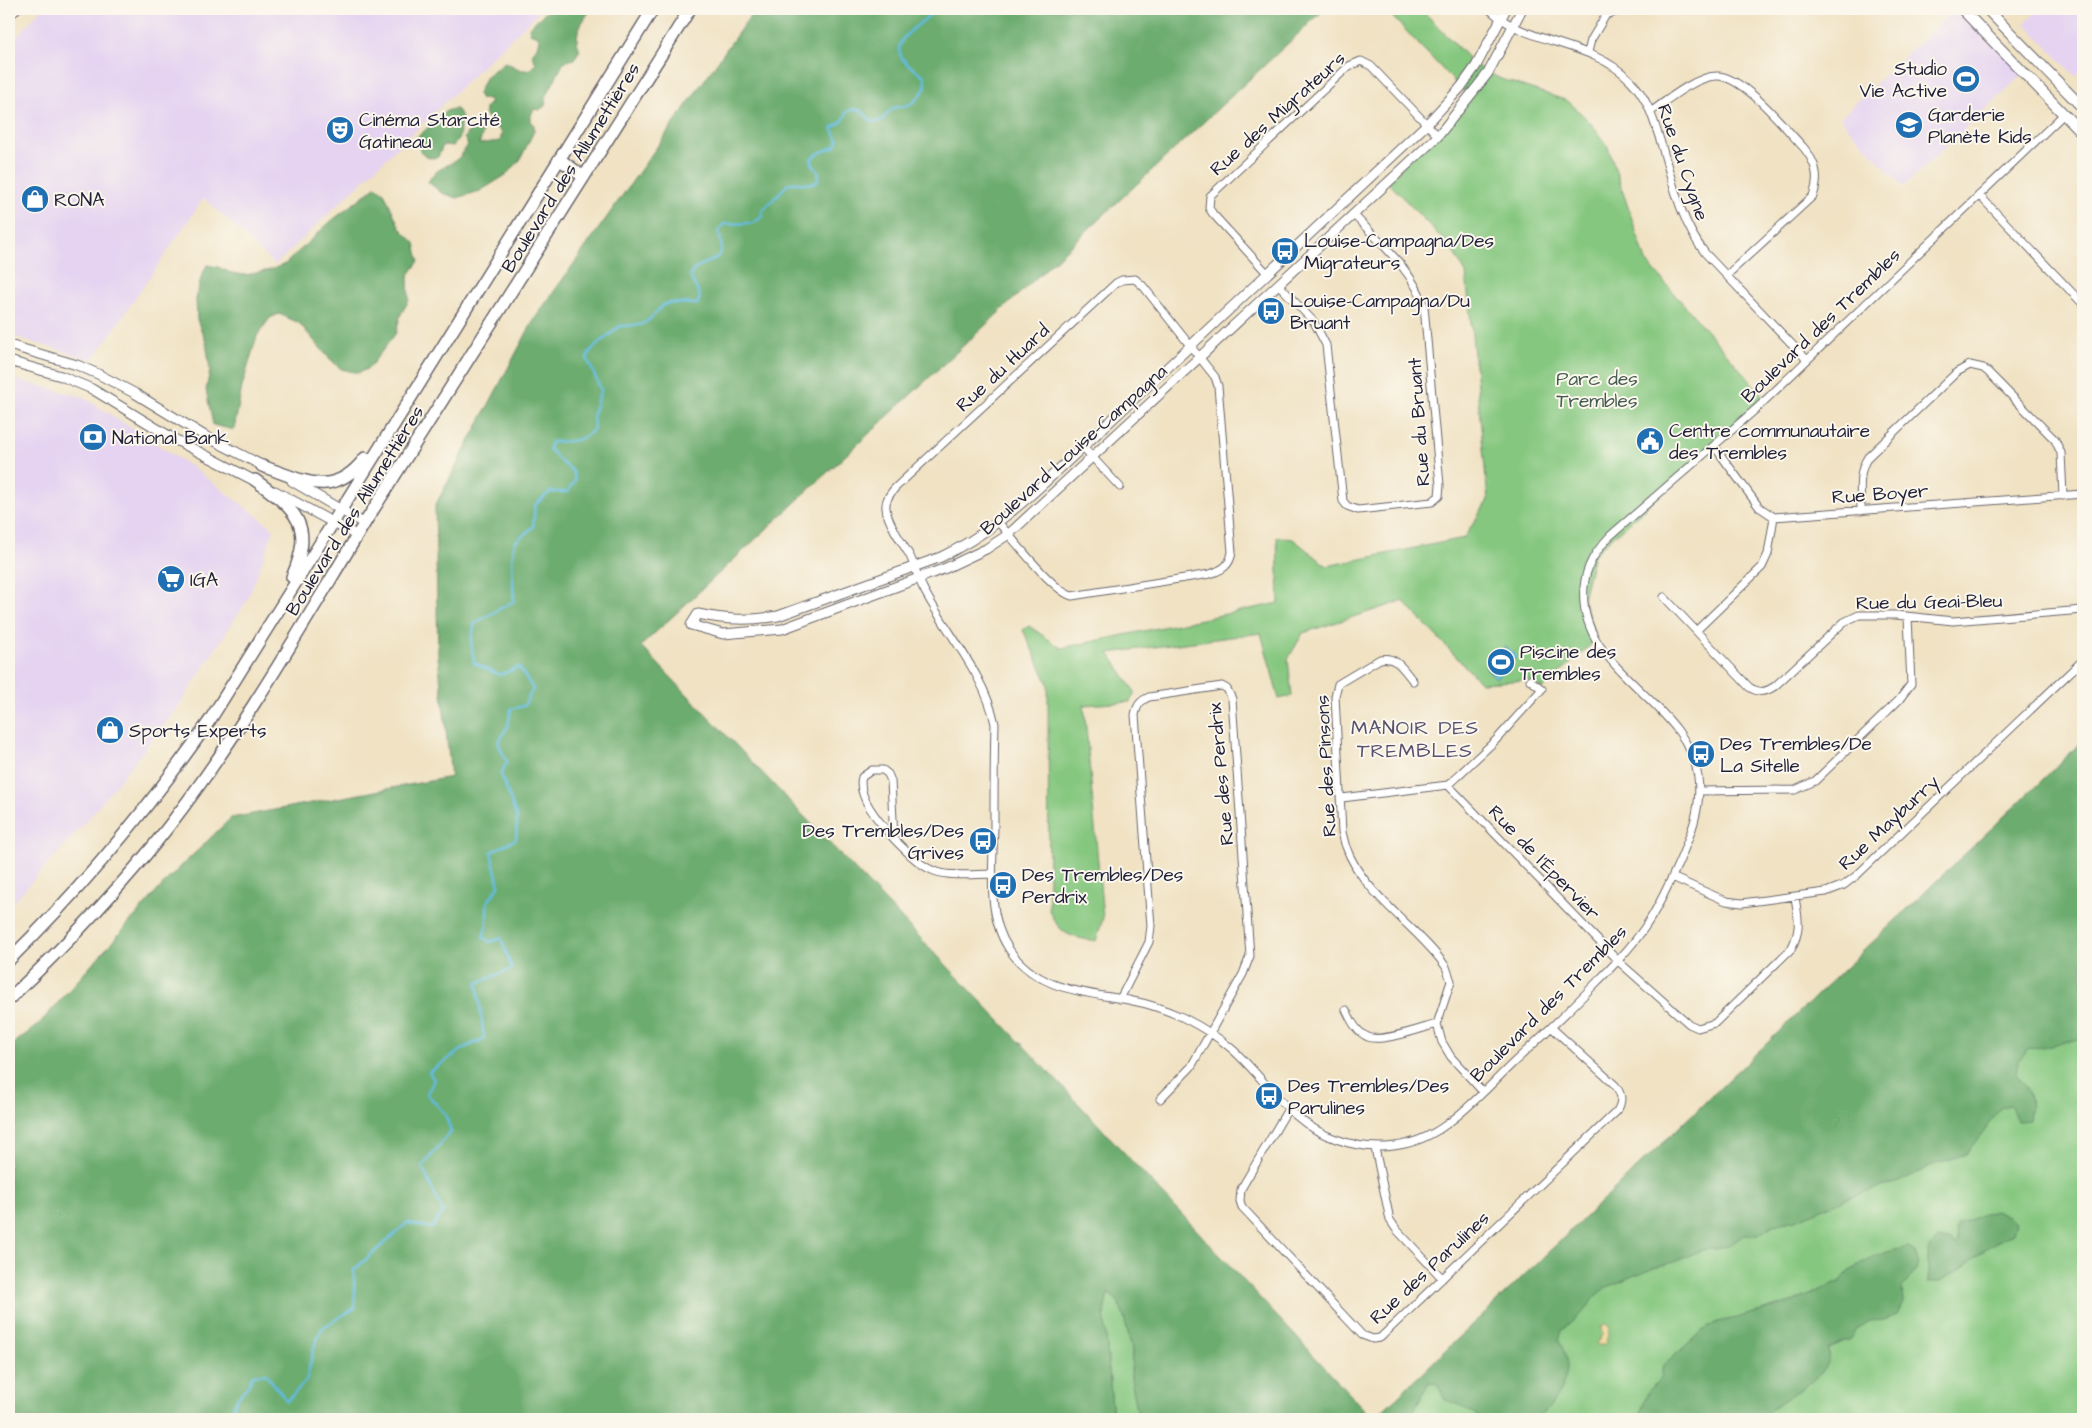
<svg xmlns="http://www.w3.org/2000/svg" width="2092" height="1428" font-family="'Architects Daughter',sans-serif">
<rect width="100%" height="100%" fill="#fbf7ec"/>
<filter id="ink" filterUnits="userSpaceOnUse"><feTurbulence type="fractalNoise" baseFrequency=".02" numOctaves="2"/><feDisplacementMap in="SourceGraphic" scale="10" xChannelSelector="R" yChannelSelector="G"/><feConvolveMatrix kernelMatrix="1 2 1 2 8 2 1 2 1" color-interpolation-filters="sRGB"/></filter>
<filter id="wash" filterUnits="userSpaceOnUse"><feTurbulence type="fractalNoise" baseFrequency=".0096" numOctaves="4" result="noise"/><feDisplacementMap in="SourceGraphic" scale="20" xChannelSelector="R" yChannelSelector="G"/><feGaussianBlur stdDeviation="1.12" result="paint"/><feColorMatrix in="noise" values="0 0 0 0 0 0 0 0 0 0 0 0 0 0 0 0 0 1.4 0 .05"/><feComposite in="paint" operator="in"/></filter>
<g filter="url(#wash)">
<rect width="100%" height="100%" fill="#f0e2c3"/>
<!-- built -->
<path fill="#e5d3f1" d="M42 9H542L275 265 204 198 93 360 9 335V45Z
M1954 9H1962L2024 73 1903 187 1840 118Z
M2040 9H2083V68L2075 76 2025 23Z
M9 378 83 397 192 467 274 529 248 599 177 709 90 817 9 907Z"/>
<!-- green -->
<path fill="#85c77f" stroke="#54745d" d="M1385 9H1421L1476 66 1501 79 1568 101 1589 121 1608 147 1646 261 1766 399 1594 554 1583 598 1596 640 1542 689 1529 680 1481 683 1403 601 1303 633 1288 659 1292 696 1279 699 1261 633 1109 653 1135 692 1130 702 1084 705 1103 918 1096 941C1071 937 1060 936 1049 910L1048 684 1023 630 1029 626 1061 648 1279 603 1277 537 1293 539 1327 566 1464 538 1488 500 1466 273 1450 247 1388 182 1469 97Z
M2083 741V1419H1374Z
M1108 1293 1118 1301 1125 1320 1132 1349 1131 1379 1139 1419H1113L1104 1312Z"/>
<!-- forest -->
<path fill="#6cac6e" stroke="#476754" d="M549 9H591C582 23 572 34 580 50L574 59 564 62 546 97 545 106 539 110 534 109 531 115V121L534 125V131L520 160 506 175 480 191 457 198 442 193 428 182C436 168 443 169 456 160 461 157 464 150 468 144L464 138 467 133 478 128 483 133 479 144 500 141 502 133 485 115V108L491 102 489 99H481L478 94 486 76 505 62 521 70H529L536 63 532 55 540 41 538 36 530 33 529 27Z
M755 9H1325L641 646 1061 1085 1373 1419H1139L1131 1379 1132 1349 1125 1320 1118 1301 1108 1293 1104 1312 1113 1419H9V1047L39 1024 169 878 231 818 451 777 438 657 435 506 533 321Z
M456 109 462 116C457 127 464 137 453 146L443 145 438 157C422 161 418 151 418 136 433 127 436 110 456 109Z
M376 186 384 192 400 228 415 243 419 261 408 276 409 300 400 316 396 333 369 368 358 373 341 369 328 357 299 323 279 314 270 318 257 336 242 387 234 430 213 425 206 390 210 370 206 342 197 320 196 299 201 278 207 265 218 267 231 273 245 275 270 270 285 264 330 222Z
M2083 741V1038L2028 1050 2018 1061 2016 1074C2030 1092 2033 1097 2029 1120L2017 1121 2011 1106 2001 1108 1966 1154 1935 1164 1901 1181 1850 1197 1796 1220 1773 1225 1758 1235H1744L1731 1244 1716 1249 1702 1250 1674 1262 1655 1267 1605 1288 1594 1297 1586 1310 1562 1330 1559 1341C1563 1349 1567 1357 1567 1367 1567 1383 1550 1415 1532 1419 1520 1422 1499 1419 1485 1419 1470 1415 1460 1402 1445 1400L1437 1383 1429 1382 1409 1419H1374Z
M1994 1211 2008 1215 2015 1222 2012 1233 1987 1248 1958 1271 1940 1282H1928V1250L1938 1238 1949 1240 1955 1245 1957 1240 1955 1232 1957 1223C1971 1221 1980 1214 1994 1211Z
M1908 1247 1915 1253 1919 1265 1902 1289 1903 1302 1897 1315 1884 1320 1870 1321 1857 1328 1851 1339 1828 1348C1828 1351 1829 1356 1828 1359 1823 1383 1774 1402 1758 1419H1638L1648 1392 1662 1376V1367L1702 1331 1717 1322 1737 1318 1798 1300 1841 1281 1848 1272 1861 1263 1887 1252Z"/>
<!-- sand -->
<path fill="#eeda9e" stroke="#887e6c" d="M1605 1324 1609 1326C1610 1329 1606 1342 1605 1345H1598L1596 1344 1602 1335 1601 1326Z"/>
<!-- water -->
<path fill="#63bce0" stroke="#426f8e" d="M1506 646 1517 657 1496 678 1485 667Z"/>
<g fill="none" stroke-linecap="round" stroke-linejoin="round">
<!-- stream -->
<path stroke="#63bce0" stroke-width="2.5" d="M229 1419 237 1398 247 1387 253 1375 266 1374 287 1401 306 1381 314 1347 322 1328 355 1308 354 1270 407 1223 432 1228 443 1212 422 1167 451 1131 445 1114 427 1094 434 1080 429 1072 466 1047 484 1039 477 983 512 969 501 938 490 942 483 937 487 923V903L499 886 491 852 516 839 517 818 501 774 507 762 498 743 508 726 511 709 524 706 533 689 519 667 500 675 474 663 471 641 475 623 514 601 512 561 515 542 533 527 535 505 550 492H568L575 480 573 471 561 462 549 449 551 442C569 441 581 443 594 429L593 414 601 390 587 358 591 350 620 326 640 325 649 320 663 305 669 303 698 304 700 296 690 276C700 254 732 270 718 231L724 224 753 223 762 217V211L788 184C799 180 809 187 818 181L819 173 813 165 811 159 817 154 836 146 838 140 832 128 843 121 847 112C859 105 863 112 871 121 883 125 885 113 894 108 898 106 902 106 906 106 914 104 923 93 926 86L924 76C917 70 907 66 902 58 888 37 928 23 934 9"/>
</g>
</g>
<g filter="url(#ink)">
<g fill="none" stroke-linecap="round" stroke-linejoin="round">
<defs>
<path id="minor" d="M1489 9C1529 47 1589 39 1630 80 1647 97 1653 118 1660 140 1672 179 1680 221 1705 253L1807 360
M1588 52 1591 40 1606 15 1625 9
M1652 111C1667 100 1697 76 1716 76 1743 75 1785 128 1804 148 1816 163 1820 177 1813 196L1727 275
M1979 195 2083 304
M1267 273 1213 214 1209 208 1210 196 1349 66 1361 61 1371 66 1438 136
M1278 284 1314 322 1326 345 1343 501 1347 506 1358 510 1432 502 1439 496 1440 485 1424 306C1414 271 1378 241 1353 214
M1082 446 1120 487
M1714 446 1759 507 1774 517 2083 494
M1861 511C1861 492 1857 473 1868 457L1957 372 1970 365 1983 368 1988 372 2055 440 2061 453 2063 496
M999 523C1013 539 1054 592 1072 596L1210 574C1222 570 1230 566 1232 552L1218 386 1215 377 1143 286 1135 279 1122 280 1116 283 895 488C890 494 885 500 886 508 887 522 903 544 910 556 915 567 918 578 923 588 946 633 985 674 995 724 994 758 994 793 994 827 993 866 986 915 1009 949 1037 992 1088 992 1133 1001 1150 1004 1166 1010 1182 1017 1200 1026 1217 1036 1232 1049 1266 1079 1290 1124 1336 1139 1374 1153 1414 1149 1447 1124 1471 1107 1491 1084 1512 1064 1539 1039 1566 1014 1592 987 1611 968 1630 949 1645 927 1659 907 1669 884 1679 862 1691 834 1702 808 1698 777 1688 700 1576 671 1584 587 1586 566 1595 552 1610 536L1756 409 2064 114
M1664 597 1749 687C1758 693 1765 693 1775 686L1844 622 1859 615H1896L1953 621 2083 610
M1696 631 1762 567 1768 554 1774 517
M1413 681C1403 669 1397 656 1380 659L1338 684 1335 696 1342 832C1352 889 1415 922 1446 967L1451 981 1437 1024 1442 1042 1451 1057 1483 1092
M1448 785 1618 961 1689 1024 1698 1028 1715 1023 1791 949C1802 929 1798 918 1795 897
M1699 791 1795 790 1815 781 1899 700 1911 684 1908 617
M1342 798 1448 785 1496 740 1542 689 1530 680
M894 839C881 824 856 797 862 777L872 770H883L888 774 891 781 894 839C934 880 938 875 993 874
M1672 877 1726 901 1742 903 1826 892 1844 885 1857 875 2083 660
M1120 999 1149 942 1151 926 1135 715C1137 705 1140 701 1149 697L1222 686 1227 689 1232 699 1250 956 1243 974 1191 1067 1160 1099
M1346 1010C1351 1020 1356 1032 1368 1037 1381 1043 1422 1028 1437 1024
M1288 1109 1241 1189 1240 1201 1242 1207 1362 1335 1373 1339 1380 1338 1617 1111C1623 1101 1622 1094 1615 1085L1552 1028
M1375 1148 1390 1220 1396 1229 1442 1278"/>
<path id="tertiary" d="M1506 9 1476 66 1461 87 1427 124 1056 472C1021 505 985 536 941 557L778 616C749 621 726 620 698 614L691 625 723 634 782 629 946 568 986 549 1009 534 1438 136 1488 73 1522 9
M9 345 77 365 98 374 136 394 205 436 267 468
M9 361 61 376 92 389 174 439 259 483
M292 481 365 524
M275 491 358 536"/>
<path id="secondary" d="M1962 9 2083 134
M1987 9 2083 108
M9 15 15 9"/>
<path id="trunk" d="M559 159 584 177
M262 466C303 480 333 500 365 458
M255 480C296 510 315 525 292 577
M9 960C84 886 150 807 210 720L653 9
M9 999C66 945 121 888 169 826 243 730 303 624 366 521 473 349 583 180 690 9"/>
</defs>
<!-- minor casing -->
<use href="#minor" stroke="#6a656b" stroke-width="9"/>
<!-- tertiary casing -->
<use href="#tertiary" stroke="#6a656b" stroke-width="11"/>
<!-- secondary casing -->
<use href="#secondary" stroke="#6a656b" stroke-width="12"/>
<!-- trunk casing -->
<use href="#trunk" stroke="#6a656b" stroke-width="14"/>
<!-- minor -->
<use href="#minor" stroke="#fff" stroke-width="7"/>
<!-- tertiary -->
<use href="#tertiary" stroke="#fff" stroke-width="9"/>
<!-- secondary -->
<use href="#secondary" stroke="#fff" stroke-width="10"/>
<!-- trunk -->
<use href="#trunk" stroke="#fff" stroke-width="11"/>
</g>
</g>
<!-- icons -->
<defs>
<symbol id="stadium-disc" viewBox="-11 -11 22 22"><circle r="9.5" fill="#1f6fb2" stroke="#fbf7ec"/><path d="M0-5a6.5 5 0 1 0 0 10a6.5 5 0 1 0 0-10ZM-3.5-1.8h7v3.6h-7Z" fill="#fff"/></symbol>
<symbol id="school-disc" viewBox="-11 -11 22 22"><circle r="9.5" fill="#1f6fb2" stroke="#fbf7ec"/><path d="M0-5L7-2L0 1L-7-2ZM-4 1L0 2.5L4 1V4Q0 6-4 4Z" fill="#fff"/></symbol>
<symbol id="theatre-disc" viewBox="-11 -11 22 22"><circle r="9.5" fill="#1f6fb2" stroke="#fbf7ec"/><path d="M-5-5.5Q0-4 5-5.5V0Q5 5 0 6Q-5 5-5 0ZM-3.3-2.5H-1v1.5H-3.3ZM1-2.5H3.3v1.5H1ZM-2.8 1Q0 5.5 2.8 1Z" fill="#fff"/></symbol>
<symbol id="shop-disc" viewBox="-11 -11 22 22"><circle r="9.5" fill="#1f6fb2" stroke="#fbf7ec"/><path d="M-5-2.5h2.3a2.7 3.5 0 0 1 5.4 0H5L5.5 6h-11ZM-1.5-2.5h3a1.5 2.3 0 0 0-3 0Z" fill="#fff"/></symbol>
<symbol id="bus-disc" viewBox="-11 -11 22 22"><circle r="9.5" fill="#1f6fb2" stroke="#fbf7ec"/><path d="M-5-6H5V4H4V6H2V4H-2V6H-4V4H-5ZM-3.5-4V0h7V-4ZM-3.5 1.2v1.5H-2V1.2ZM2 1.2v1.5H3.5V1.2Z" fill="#fff"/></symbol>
<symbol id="bank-disc" viewBox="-11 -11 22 22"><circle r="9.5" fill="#1f6fb2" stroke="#fbf7ec"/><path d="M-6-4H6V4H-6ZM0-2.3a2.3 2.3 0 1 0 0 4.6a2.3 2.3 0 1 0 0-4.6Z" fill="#fff"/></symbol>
<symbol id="civic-disc" viewBox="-11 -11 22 22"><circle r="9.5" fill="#1f6fb2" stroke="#fbf7ec"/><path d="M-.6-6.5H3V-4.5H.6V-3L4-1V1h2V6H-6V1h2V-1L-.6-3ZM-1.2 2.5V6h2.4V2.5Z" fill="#fff"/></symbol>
<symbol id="supermarket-disc" viewBox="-11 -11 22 22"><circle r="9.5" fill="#1f6fb2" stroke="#fbf7ec"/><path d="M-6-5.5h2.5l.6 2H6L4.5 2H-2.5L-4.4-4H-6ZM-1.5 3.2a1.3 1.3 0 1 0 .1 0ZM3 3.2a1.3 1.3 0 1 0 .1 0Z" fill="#fff"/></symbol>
</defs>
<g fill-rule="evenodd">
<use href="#stadium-disc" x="1950" y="63" width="32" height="32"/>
<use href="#school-disc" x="1893" y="109" width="32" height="32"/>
<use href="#theatre-disc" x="324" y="114" width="32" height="32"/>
<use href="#shop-disc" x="19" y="183" width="32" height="32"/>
<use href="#bus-disc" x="1269" y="235" width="32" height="32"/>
<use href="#bus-disc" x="1255" y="295" width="32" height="32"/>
<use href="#bank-disc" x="77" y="421" width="32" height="32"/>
<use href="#civic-disc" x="1634" y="425" width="32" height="32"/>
<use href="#supermarket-disc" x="155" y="563" width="32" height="32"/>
<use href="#stadium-disc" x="1485" y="646" width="32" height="32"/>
<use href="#shop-disc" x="94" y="714" width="32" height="32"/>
<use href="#bus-disc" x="1685" y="738" width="32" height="32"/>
<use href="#bus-disc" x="967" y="825" width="32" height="32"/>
<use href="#bus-disc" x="987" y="869" width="32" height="32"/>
<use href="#bus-disc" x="1253" y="1080" width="32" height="32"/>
</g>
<g text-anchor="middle" stroke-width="4" stroke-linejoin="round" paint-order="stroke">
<!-- poi labels -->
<g font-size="19" fill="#22223b" stroke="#fbf7ec" text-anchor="start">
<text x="1947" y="75" text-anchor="end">Studio<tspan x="1947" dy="22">Vie Active</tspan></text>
<text x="1928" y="121">Garderie<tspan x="1928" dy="22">Planète Kids</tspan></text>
<text x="359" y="126">Cinéma Starcité<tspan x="359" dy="22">Gatineau</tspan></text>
<text x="54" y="206">RONA</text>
<text x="1304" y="247">Louise-Campagna/Des<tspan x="1304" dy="22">Migrateurs</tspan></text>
<text x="1290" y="307">Louise-Campagna/Du<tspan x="1290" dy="22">Bruant</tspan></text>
<text x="1669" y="437">Centre communautaire<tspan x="1669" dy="22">des Trembles</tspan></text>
<text x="112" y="444">National Bank</text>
<text x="190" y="586">IGA</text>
<text x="1520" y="658">Piscine des<tspan x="1520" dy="22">Trembles</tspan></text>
<text x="129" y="737">Sports Experts</text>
<text x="1720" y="750">Des Trembles/De<tspan x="1720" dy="22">La Sitelle</tspan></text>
<text x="964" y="837" text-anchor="end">Des Trembles/Des<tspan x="964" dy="22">Grives</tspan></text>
<text x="1022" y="881">Des Trembles/Des<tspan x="1022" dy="22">Perdrix</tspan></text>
<text x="1288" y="1092">Des Trembles/Des<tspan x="1288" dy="22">Parulines</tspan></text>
</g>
<!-- street labels -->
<g font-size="19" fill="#22223b" stroke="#fbf7ec">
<text transform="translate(1277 113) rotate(-42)" y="7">Rue des Migrateurs</text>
<text transform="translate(1684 162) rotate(71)" y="7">Rue du Cygne</text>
<text transform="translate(570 167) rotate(-58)" y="7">Boulevard des Allumettières</text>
<text transform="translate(1820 325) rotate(-44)" y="7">Boulevard des Trembles</text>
<text transform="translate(1002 367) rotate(-43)" y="7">Rue du Huard</text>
<text transform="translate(1418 422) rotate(-94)" y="7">Rue du Bruant</text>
<text transform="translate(1073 449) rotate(-42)" y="7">Boulevard Louise-Campagna</text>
<text transform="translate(1880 493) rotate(-4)" y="7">Rue Boyer</text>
<text transform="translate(354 510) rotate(-58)" y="7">Boulevard des Allumettières</text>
<text transform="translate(1929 601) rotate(-1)" y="7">Rue du Geai-Bleu</text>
<text transform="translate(1325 766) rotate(-93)" y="7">Rue des Pinsons</text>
<text transform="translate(1220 774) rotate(-95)" y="7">Rue des Perdrix</text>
<text transform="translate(1888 822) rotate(-43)" y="7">Rue Mayburry</text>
<text transform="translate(1545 862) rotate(46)" y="7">Rue de l'Épervier</text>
<text transform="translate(1548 1003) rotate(-45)" y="7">Boulevard des Trembles</text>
<text transform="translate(1429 1267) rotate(-43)" y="7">Rue des Parulines</text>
</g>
<!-- park labels -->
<g font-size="19" fill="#455c53" stroke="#fbf7ec">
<text x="1597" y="385">Parc des<tspan x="1597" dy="22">Trembles</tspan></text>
</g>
<!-- neighbourhood labels -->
<g font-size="20" letter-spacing="1" fill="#57516f" stroke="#fbf7ec">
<text x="1415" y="734">MANOIR DES<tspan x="1415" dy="23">TREMBLES</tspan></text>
</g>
</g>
<!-- margin -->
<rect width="2092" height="1428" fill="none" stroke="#fbf7ec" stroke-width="30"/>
</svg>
